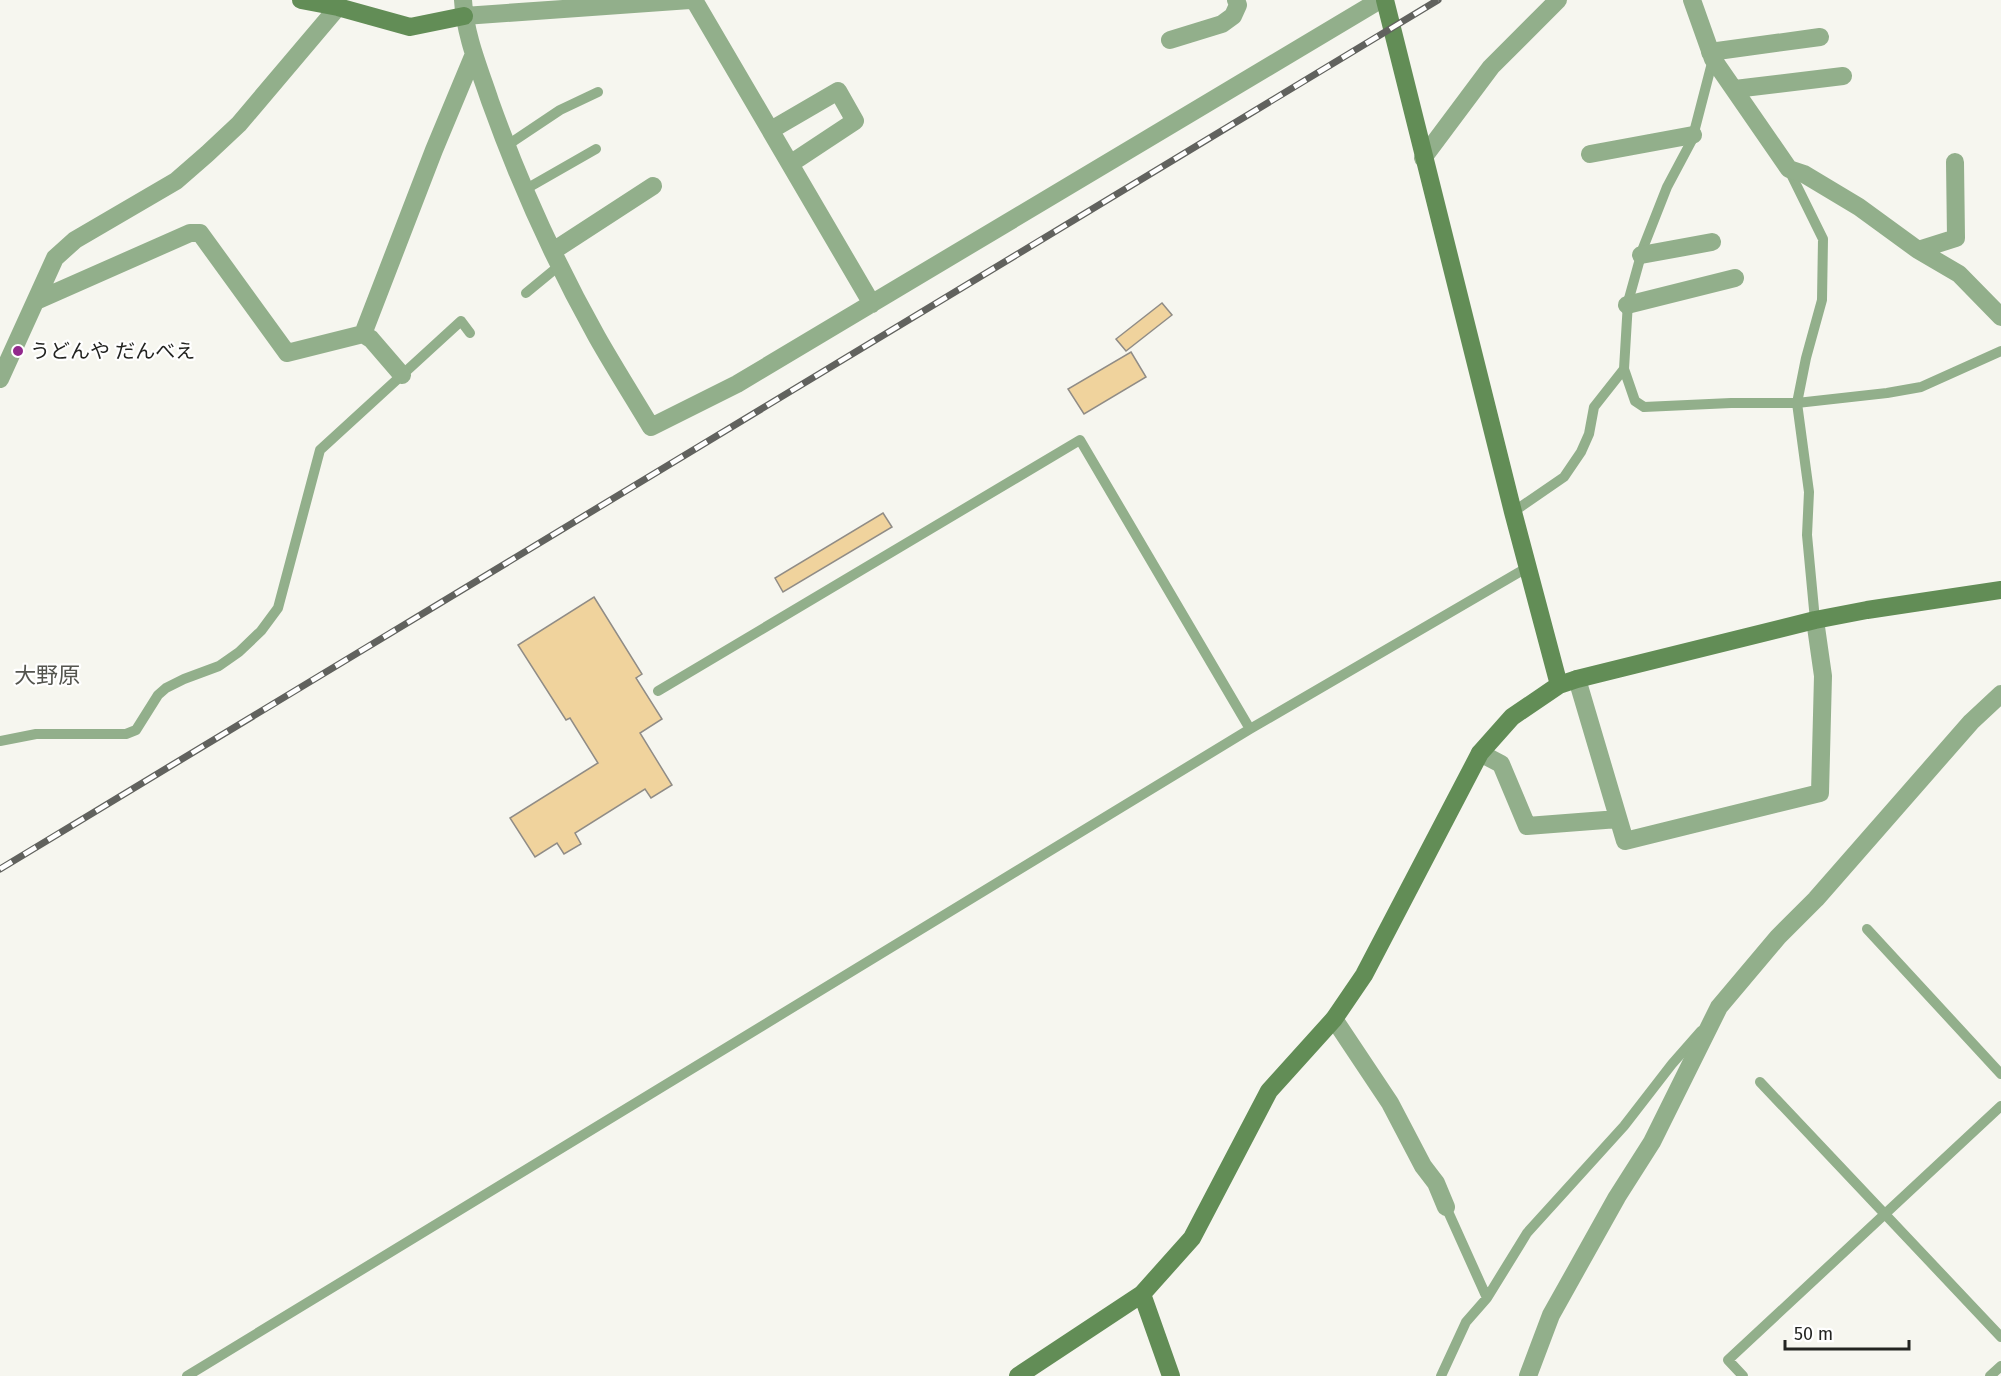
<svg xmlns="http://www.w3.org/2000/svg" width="2001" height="1376" font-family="'Fira Sans','Noto Sans JP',sans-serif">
<rect width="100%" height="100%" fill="#f6f6ef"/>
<!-- building -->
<path fill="#f0d39d" stroke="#908c86" stroke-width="1.5" d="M1162 303 1172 315 1126 351 1116 339Z
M1131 352 1146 377 1084 414 1068 389Z
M883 513 892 527 783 592 775 578Z
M594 597 642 674 636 678 662 719 640 733 672 785 651 798 645 789 575 833 581 844 564 854 557 843 535 857 510 818 598 763 570 718 566 720 518 645Z"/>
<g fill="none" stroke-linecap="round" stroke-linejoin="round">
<!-- lane -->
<path stroke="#92af8b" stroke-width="10" d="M506 146 560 110 598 92
M1789 170 1823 239 1822 300 1806 358 1797 403 1809 492 1807 535 1815 620
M526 189 596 149
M526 293 560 265
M1624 369 1635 401 1644 407 1731 403H1797L1887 393 1921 387 2001 351
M1513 512 1564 477 1581 452 1589 434 1594 407 1624 369 1628 302 1643 248 1667 187 1692 140 1713 59
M658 691 1080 440 1250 729
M0 741 36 734H126L136 730 158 695 166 688 184 679 219 666 239 652 261 631 278 608 320 450 461 321 470 333
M1867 929 2001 1074
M1760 1082 2001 1337
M1446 1207 1487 1298
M187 1376 1250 729 1528 567
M1441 1376 1466 1322 1487 1298 1527 1233 1624 1126 1672 1064 1701 1031
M1743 1376 1728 1360 2001 1106
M1990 1376 2001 1366"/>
<!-- street -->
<path stroke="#92af8b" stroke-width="18" d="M463 0C465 35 479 68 490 101 519 182 555 262 597 337 614 367 633 397 651 427L737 384 1380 0
M694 0 872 304
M1692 0 1713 59 1789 169 1804 174 1859 207 1918 250 1959 274 2001 317
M464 16 690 0
M1170 40 1222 24 1233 16 1238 5 1236 0
M1710 52 1820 37
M1735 89 1843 76
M771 130 838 91 855 121 790 164
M1590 154 1693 135
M1423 158 1491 67 1558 0
M1918 250 1956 238 1955 162
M553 251 653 186
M1641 255 1712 242
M36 301 190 233H200L287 353 363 334 371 339 402 375
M1627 305 1735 278
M363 334 434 150 474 54
M0 379 55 258 75 240 176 181 207 154 239 124 338 7
M1577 679 1625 841 1820 793 1823 676 1815 620
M1480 753 1501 764 1527 826 1618 819
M1334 1019 1390 1103 1423 1166 1436 1183 1446 1207
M1528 1376 1551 1315 1617 1197 1652 1142 1719 1007 1778 937 1816 899 1971 722 2001 694"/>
<!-- secondary -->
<path stroke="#628d56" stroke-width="18" d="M301 0 338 7 410 27 464 16
M1385 0 1513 512 1559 685
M1142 1294 1171 1376
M1018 1376 1142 1294 1192 1238 1269 1091 1334 1019 1364 975 1480 753 1512 717 1559 685 1577 679 1815 620 1867 610 2001 590"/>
<defs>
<path id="rail" d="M0 869 1438 0"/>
</defs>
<!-- rail casing -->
<use href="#rail" stroke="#61625e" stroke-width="7"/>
<!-- rail -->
<use href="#rail" stroke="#fff" stroke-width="4.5" stroke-dasharray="14" stroke-linecap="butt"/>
</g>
<!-- markers -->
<circle fill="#92288c" stroke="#fff" stroke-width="2" cx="18" cy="351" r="6"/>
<g text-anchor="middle" stroke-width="4.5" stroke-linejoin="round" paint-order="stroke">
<!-- poi labels -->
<g font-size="20" fill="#232421" stroke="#fff" text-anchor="start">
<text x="30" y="358">うどんや だんべえ</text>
</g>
<!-- quarter labels -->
<g font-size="22" fill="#54554f" stroke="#fff">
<text x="47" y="683">大野原</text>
</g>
</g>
<!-- scale -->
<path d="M1785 1340v9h124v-9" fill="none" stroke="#232421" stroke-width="3"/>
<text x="1794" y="1340" font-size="18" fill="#232421" stroke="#ffffff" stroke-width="4.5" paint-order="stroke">50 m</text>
</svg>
